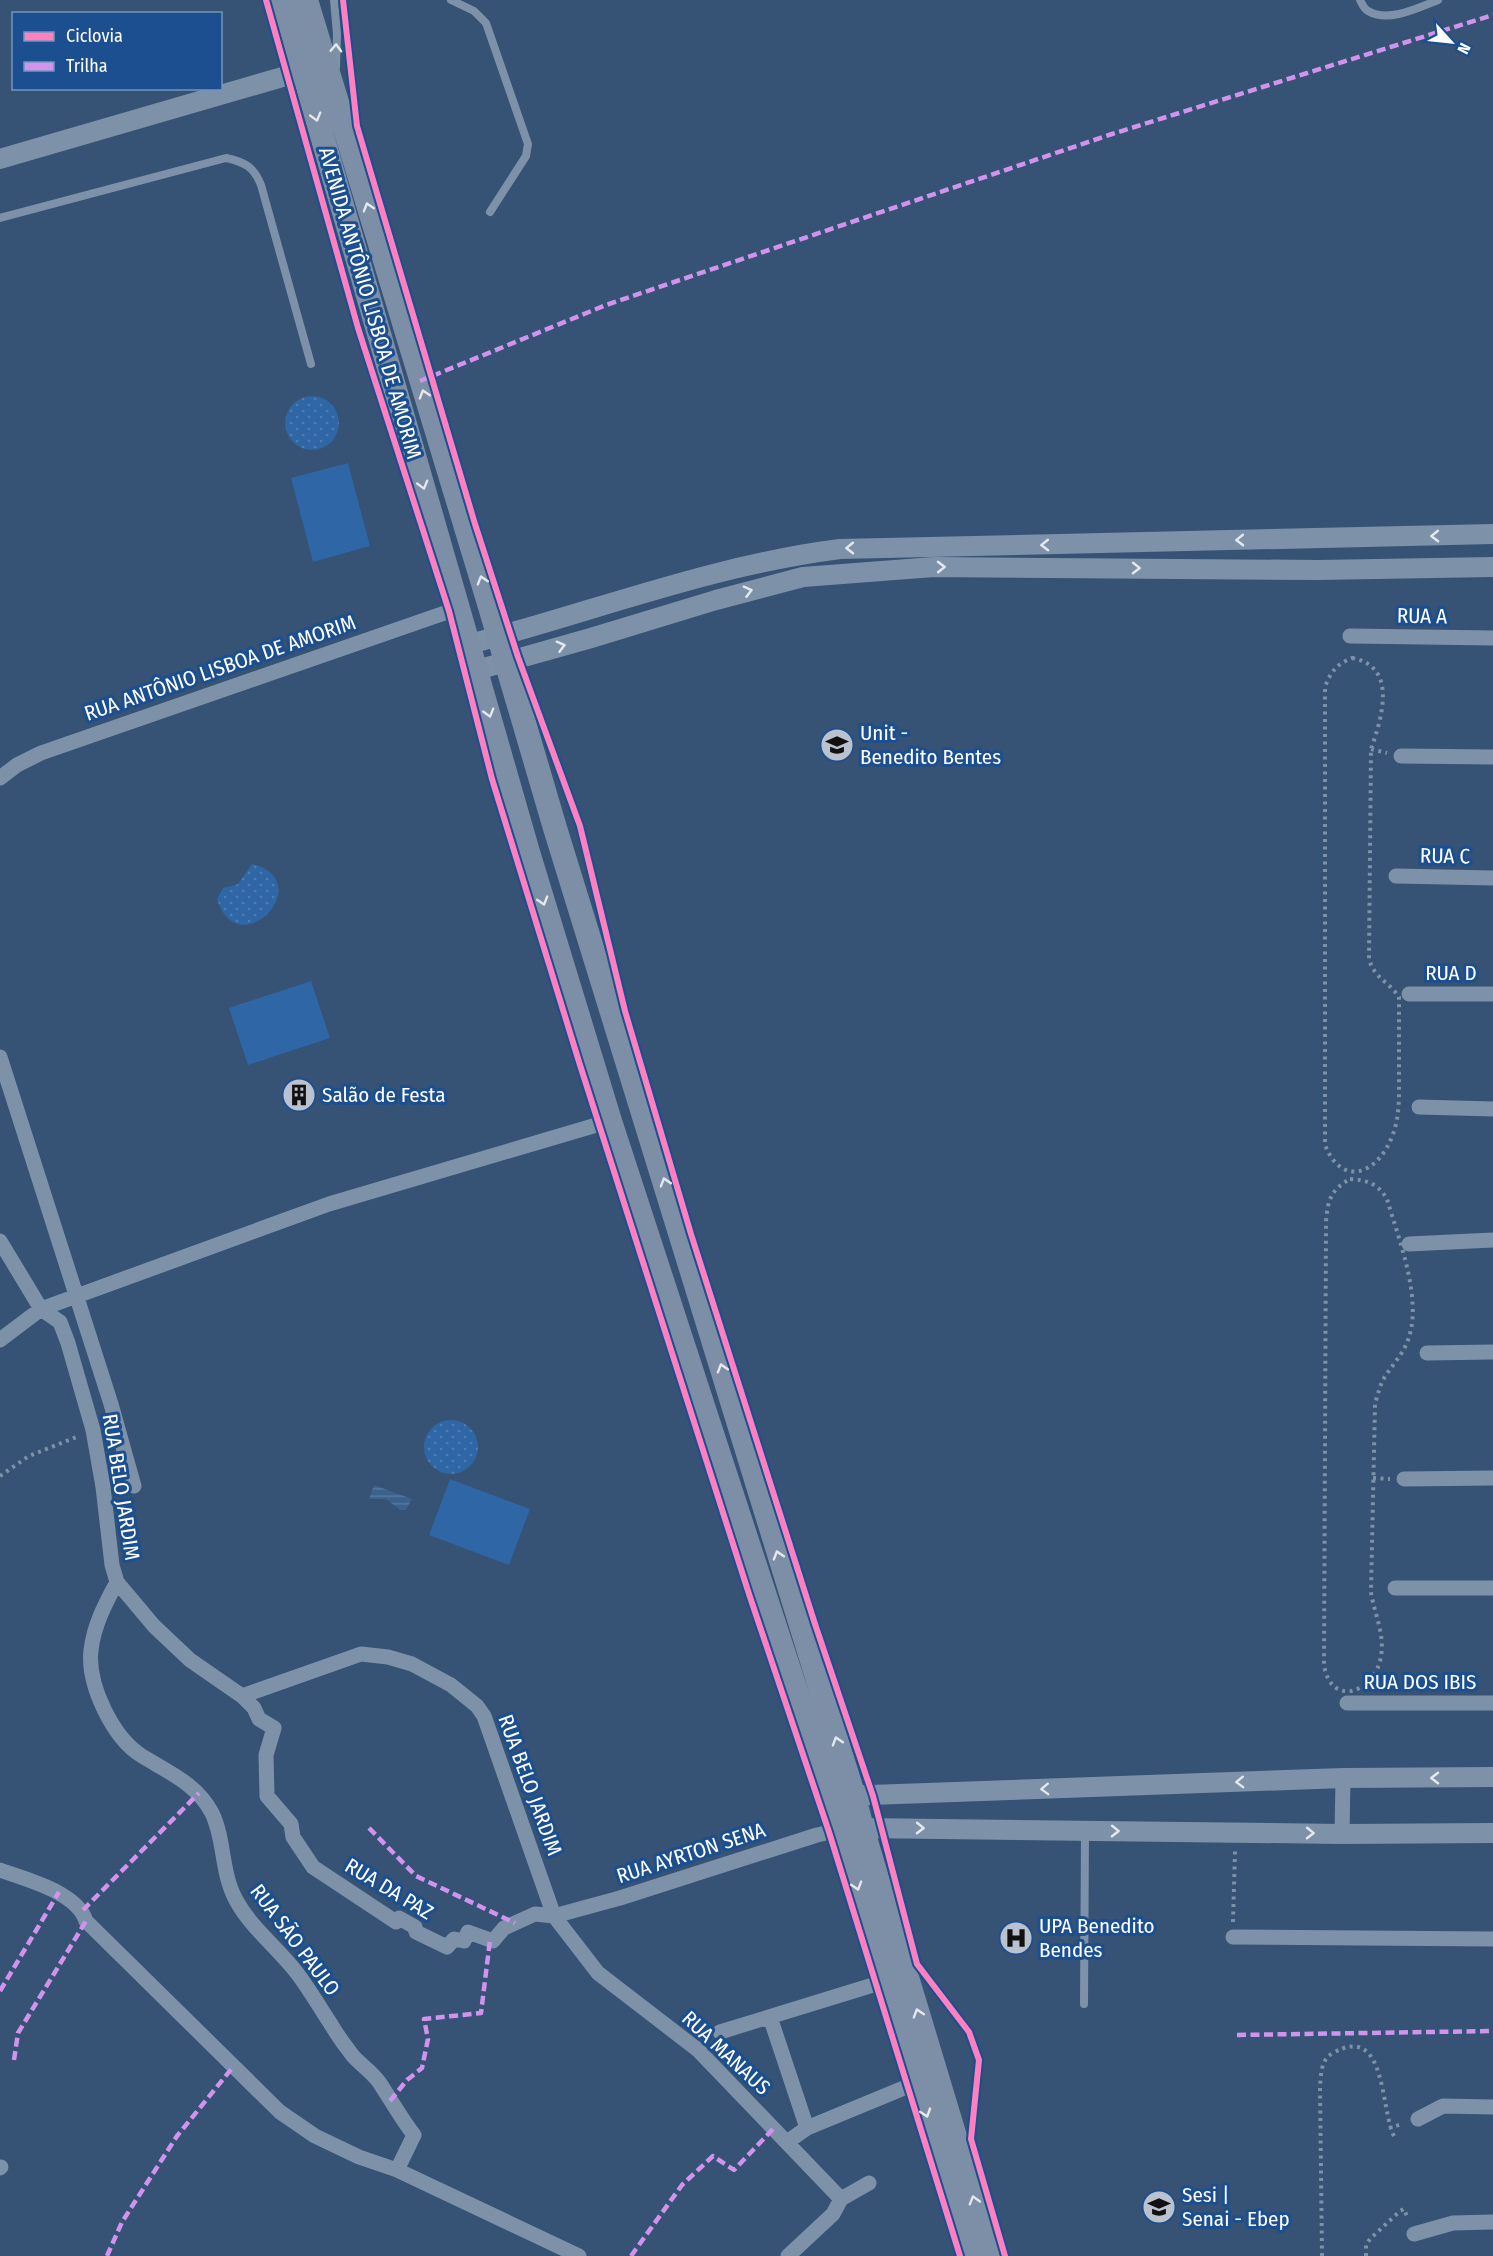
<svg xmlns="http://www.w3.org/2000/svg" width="1493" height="2256" font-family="'Fira Sans Condensed',sans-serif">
<defs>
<pattern id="green-dots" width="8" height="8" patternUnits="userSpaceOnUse" patternTransform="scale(1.5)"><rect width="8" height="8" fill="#2f66a5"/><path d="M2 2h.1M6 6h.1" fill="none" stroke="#4e7db2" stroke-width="1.8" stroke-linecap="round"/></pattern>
<pattern id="water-rules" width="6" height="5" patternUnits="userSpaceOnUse" patternTransform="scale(1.5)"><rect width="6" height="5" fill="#3b618d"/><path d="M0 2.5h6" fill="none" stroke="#58799e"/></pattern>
</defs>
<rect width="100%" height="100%" fill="#365274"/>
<!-- green -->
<path fill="url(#green-dots)" d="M285 423a27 27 0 1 1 54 0a27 27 0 1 1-54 0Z
M252 864C320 881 238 967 217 899L223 888 238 884Z
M424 1447a27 27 0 1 1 54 0a27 27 0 1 1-54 0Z"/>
<!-- pitch -->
<path fill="#2f66a5" d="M348 463 370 546 313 562 291 478Z
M311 981 330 1038 248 1065 229 1008Z
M450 1479 530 1509 509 1565 429 1535Z"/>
<!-- water -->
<path fill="url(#water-rules)" d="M374 1485 412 1499 406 1510H400L386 1499H369Z"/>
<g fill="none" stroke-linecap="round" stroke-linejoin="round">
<!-- path -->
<path stroke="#7d92a8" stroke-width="4" stroke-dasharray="3 4.5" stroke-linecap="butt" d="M1352 658C1398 666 1382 718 1371 749L1369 959C1374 978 1389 982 1399 997 1399 1023 1399 1049 1399 1075 1399 1095 1400 1115 1393 1134 1380 1172 1343 1190 1325 1145V687C1331 671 1337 664 1352 658Z
M1371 749 1387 753
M1350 1179C1368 1180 1378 1184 1387 1199 1399 1241 1426 1306 1405 1347 1399 1359 1388 1370 1382 1382 1379 1389 1377 1397 1375 1404L1371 1592C1374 1613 1385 1634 1381 1656 1376 1692 1331 1709 1324 1665L1326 1221C1328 1199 1331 1190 1350 1179Z
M0 1476 29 1456 79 1436
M1373 1478 1390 1479
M1233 1922 1235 1851
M1389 2128 1402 2124
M1322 2256 1320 2086C1321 2074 1321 2059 1333 2053 1388 2021 1380 2114 1395 2138
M1366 2256V2245L1370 2239 1400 2211 1404 2209 1408 2219"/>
<!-- service -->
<path stroke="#7d92a8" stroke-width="8" d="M334 0 337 34 336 67
M451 0 474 11 486 23 528 144 526 156 490 212
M1360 0C1362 4 1364 9 1368 11 1388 23 1418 8 1438 0
M0 218 226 158C245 162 254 167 261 185L311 364
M1084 2004 1085 1832"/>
<!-- minor -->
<path stroke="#7d92a8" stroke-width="15" d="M1350 636 1493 638
M1401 756 1493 757
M0 778 17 765 41 753 459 608
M1396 876 1493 878
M1409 994H1493
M0 1057 111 1404 134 1486
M1419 1107 1493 1109
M0 1241 41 1309 60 1322 68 1343 93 1430 103 1487 112 1565 117 1582 154 1626 190 1660 242 1696 361 1654 388 1657 412 1664 451 1685 477 1706 484 1716 554 1916 598 1973 698 2050 841 2199
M1409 1244 1493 1240
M0 1340 41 1309 329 1204 610 1121
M1427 1353 1493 1352
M1404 1479 1493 1478
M117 1582C105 1604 94 1625 91 1650 87 1685 113 1738 142 1756 168 1772 197 1784 212 1813 225 1840 221 1873 236 1900 251 1928 278 1948 297 1973 310 1990 320 2008 332 2026 338 2036 346 2047 353 2056 361 2065 372 2072 379 2082 391 2100 401 2118 414 2135L397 2170
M1395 1588H1493
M242 1696 254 1708 259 1719 274 1728 266 1755 267 1796 291 1824 293 1837 313 1867 396 1922 399 1918 415 1927 416 1932 447 1947 454 1939 464 1941 468 1932 493 1941 504 1928 535 1914 554 1916 620 1898 817 1835 840 1830
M1347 1703H1493
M1342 1834 1343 1778
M0 1870C27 1880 77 1892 86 1921L280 2112 315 2136 359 2157 397 2170 579 2256
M1233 1937 1493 1939
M770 2017 807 2128
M720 2032 886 1981
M1418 2119 1443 2106 1493 2107
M787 2142 807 2128 916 2083
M0 2168 1 2167
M1414 2234 1453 2223 1493 2222
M788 2256 833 2214 841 2199 869 2183"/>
<!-- tertiary -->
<path stroke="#7d92a8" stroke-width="20" d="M0 159 317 67
M470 644C592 612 713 565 840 549L1493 534
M477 670 591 638 716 600 803 577 934 567 1318 570 1493 567
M842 1796 1343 1778 1493 1777
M849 1829 862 1828 1342 1834 1493 1833"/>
<!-- primary -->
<path stroke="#7d8ea7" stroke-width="24" d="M283 0 528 852 610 1121 830 1795 916 2083 973 2256
M306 0 488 600 555 828 854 1797 862 1828 991 2256"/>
<!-- quiet -->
<path stroke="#d193ec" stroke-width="4.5" stroke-dasharray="9 4.5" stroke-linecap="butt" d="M420 381 606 305 1112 134 1493 15
M369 1828 416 1876 515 1923
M83 1910 199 1793
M0 1991 59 1892
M1237 2035 1493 2031
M14 2060 18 2033 86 1921
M390 2101 407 2080 422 2068 428 2039 424 2019 481 2013 490 1940
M107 2256 122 2222 177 2136 233 2067
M631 2256 682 2185 713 2156 734 2170 774 2128"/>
<defs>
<path id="cycleway" d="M266 0 358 328 449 611 492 779 580 1065 749 1594 829 1832 960 2256
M343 0 357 126 475 524 518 657 580 826 625 1011 691 1234 815 1624 873 1796 917 1964 969 2032 979 2060 971 2139 1005 2256"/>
</defs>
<!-- cycleway casing -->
<use href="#cycleway" stroke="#1b4f8f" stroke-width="10"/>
<!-- cycleway -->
<use href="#cycleway" stroke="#ff80c0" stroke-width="6"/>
</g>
<!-- one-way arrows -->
<defs><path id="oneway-chevron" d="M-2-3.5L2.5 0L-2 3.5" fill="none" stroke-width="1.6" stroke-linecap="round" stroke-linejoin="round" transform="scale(1.5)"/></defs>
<g stroke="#e5e9ee">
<use href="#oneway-chevron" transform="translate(336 48) rotate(-88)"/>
<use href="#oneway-chevron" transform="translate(1435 536) rotate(179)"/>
<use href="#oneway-chevron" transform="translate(1240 540) rotate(179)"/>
<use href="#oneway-chevron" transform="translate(1045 545) rotate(179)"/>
<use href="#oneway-chevron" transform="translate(850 548) rotate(179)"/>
<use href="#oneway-chevron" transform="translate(941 567) rotate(-1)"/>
<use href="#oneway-chevron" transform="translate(1136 568) rotate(1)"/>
<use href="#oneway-chevron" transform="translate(748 591) rotate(-15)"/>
<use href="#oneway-chevron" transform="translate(561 646) rotate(-15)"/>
<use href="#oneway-chevron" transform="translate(1435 1778) rotate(180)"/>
<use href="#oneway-chevron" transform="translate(1240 1782) rotate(178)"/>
<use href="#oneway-chevron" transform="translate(1045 1789) rotate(178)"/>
<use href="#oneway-chevron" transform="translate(920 1828) rotate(1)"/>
<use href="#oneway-chevron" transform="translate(1115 1831) rotate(1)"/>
<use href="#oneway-chevron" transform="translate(1310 1833) rotate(1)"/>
</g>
<g stroke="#e5e8ed">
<use href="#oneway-chevron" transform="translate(316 117) rotate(74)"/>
<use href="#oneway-chevron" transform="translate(368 207) rotate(-107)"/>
<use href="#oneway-chevron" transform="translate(424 394) rotate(-107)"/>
<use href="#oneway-chevron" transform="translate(423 485) rotate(74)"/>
<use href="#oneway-chevron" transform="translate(482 580) rotate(-107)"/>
<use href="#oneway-chevron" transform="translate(489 713) rotate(74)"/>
<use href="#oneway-chevron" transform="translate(543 901) rotate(73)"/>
<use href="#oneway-chevron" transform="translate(665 1182) rotate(-107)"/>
<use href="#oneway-chevron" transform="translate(722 1368) rotate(-107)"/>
<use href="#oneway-chevron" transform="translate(778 1555) rotate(-107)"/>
<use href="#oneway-chevron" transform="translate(837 1741) rotate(-107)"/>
<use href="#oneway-chevron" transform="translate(857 1886) rotate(73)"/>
<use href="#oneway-chevron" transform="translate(918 2013) rotate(-107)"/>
<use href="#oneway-chevron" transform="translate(926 2113) rotate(72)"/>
<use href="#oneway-chevron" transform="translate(974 2200) rotate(-106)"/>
</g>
<!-- icons -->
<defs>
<symbol id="university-disc" viewBox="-11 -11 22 22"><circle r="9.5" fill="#b9c2ce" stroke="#1b4f8f"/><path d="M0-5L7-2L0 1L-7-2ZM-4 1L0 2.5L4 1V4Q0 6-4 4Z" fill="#111"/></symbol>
<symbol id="building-disc" viewBox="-11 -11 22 22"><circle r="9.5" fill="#b9c2ce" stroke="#1b4f8f"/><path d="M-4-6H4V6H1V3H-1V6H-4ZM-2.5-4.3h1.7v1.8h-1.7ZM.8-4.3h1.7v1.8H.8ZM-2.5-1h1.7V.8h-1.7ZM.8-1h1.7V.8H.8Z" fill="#111"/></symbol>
<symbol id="hospital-disc" viewBox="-11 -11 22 22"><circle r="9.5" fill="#b9c2ce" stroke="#1b4f8f"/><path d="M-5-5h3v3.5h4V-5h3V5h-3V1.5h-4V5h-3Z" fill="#111"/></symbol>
<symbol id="school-disc" viewBox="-11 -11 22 22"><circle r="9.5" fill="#b9c2ce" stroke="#1b4f8f"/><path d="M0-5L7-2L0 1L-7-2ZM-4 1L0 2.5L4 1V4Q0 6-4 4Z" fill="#111"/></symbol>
</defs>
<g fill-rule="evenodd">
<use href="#university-disc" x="818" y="726" width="38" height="38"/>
<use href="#building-disc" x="280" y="1076" width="38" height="38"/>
<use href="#hospital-disc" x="997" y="1919" width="38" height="38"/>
<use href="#school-disc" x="1140" y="2188" width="38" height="38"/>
</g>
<g text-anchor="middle" stroke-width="6" stroke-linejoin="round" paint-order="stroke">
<!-- street labels -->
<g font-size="21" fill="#fff" stroke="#1b4f8f">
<text transform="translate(370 303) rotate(74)" y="7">AVENIDA ANTÔNIO LISBOA DE AMORIM</text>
<text transform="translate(1422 616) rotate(1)" y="7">RUA A</text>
<text transform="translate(220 668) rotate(-19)" y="7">RUA ANTÔNIO LISBOA DE AMORIM</text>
<text transform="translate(1445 856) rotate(1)" y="7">RUA C</text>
<text x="1451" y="980">RUA D</text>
<text transform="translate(121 1487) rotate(81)" y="7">RUA BELO JARDIM</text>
<text x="1420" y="1689">RUA DOS IBIS</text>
<text transform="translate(530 1785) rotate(70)" y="7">RUA BELO JARDIM</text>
<text transform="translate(691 1853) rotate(-18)" y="7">RUA AYRTON SENA</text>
<text transform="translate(389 1889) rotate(31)" y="7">RUA DA PAZ</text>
<text transform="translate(295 1940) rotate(53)" y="7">RUA SÃO PAULO</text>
<text transform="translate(726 2053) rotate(43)" y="7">RUA MANAUS</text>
</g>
<!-- poi labels -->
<g font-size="21" fill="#fff" stroke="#1b4f8f" text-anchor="start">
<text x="860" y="740">Unit -<tspan x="860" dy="24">Benedito Bentes</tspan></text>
<text x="322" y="1102">Salão de Festa</text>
<text x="1039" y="1933">UPA Benedito<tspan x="1039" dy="24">Bendes</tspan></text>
<text x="1182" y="2202">Sesi |<tspan x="1182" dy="24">Senai - Ebep</tspan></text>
</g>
</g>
<!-- legend -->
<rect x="12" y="12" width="210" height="78" fill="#1b4f8f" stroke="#7695bc" stroke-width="1.5"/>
<rect x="24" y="32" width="30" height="9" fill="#ff80c0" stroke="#7695bc" stroke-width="1.5"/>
<text x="66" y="42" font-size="18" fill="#ffffff">Ciclovia</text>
<rect x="24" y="62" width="30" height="9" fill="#d193ec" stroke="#7695bc" stroke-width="1.5"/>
<text x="66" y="72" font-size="18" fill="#ffffff">Trilha</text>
<!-- north arrow -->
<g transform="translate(1451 42) rotate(117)" stroke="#1b4f8f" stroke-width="4.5" paint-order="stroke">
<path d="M0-4.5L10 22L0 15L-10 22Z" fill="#ffffff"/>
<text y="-9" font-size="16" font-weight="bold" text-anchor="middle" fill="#ffffff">N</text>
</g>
</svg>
